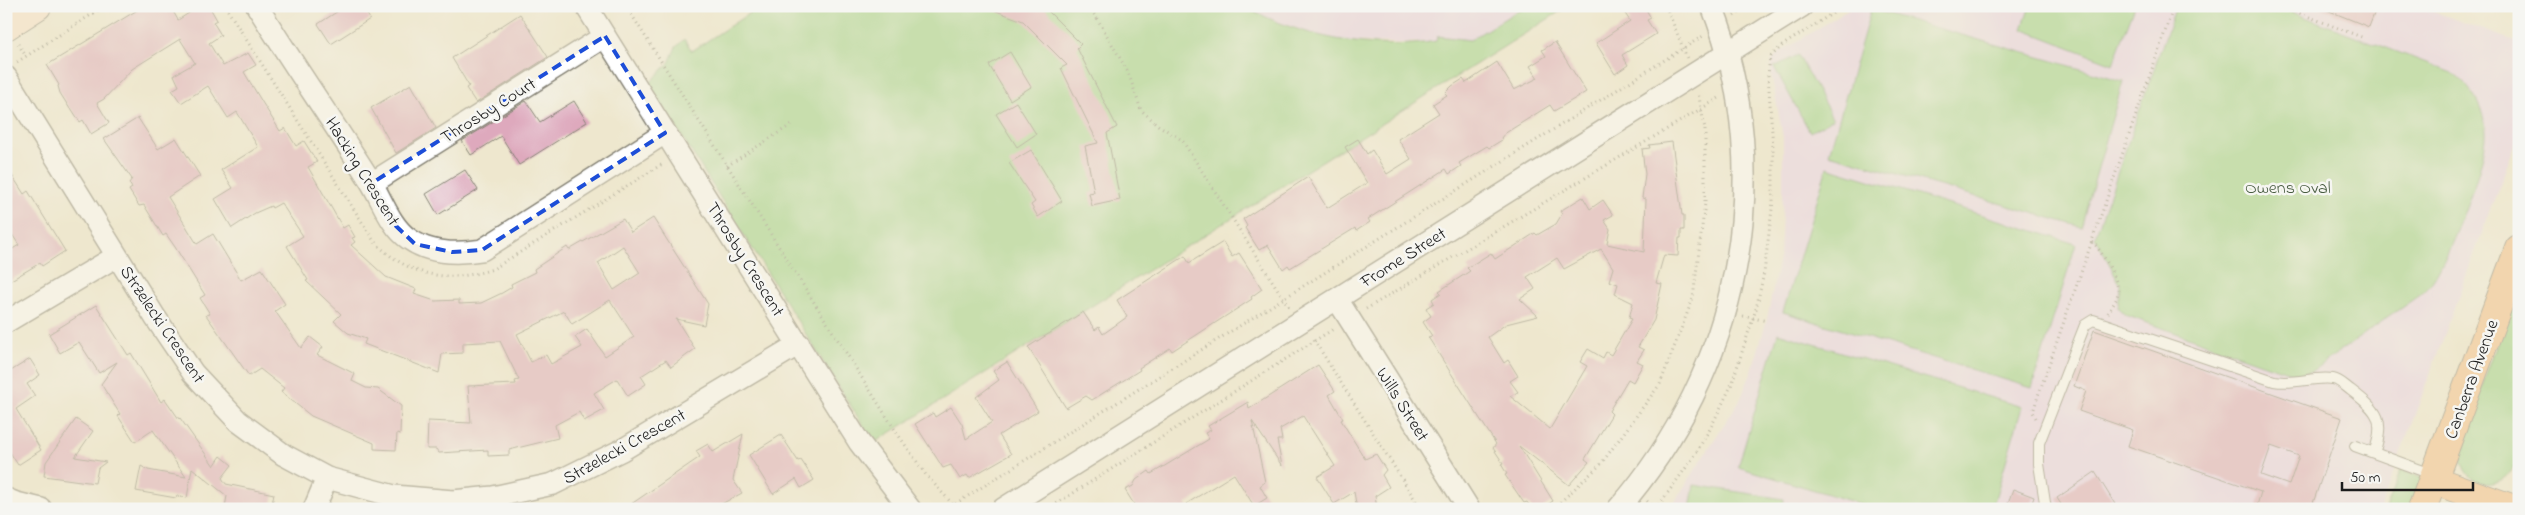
<svg xmlns="http://www.w3.org/2000/svg" width="2525" height="515" font-family="'Indie Flower',sans-serif">
<rect width="100%" height="100%" fill="#f6f6f2"/>
<filter id="ink" filterUnits="userSpaceOnUse"><feTurbulence type="fractalNoise" baseFrequency=".02" numOctaves="2"/><feDisplacementMap in="SourceGraphic" scale="10" xChannelSelector="R" yChannelSelector="G"/><feConvolveMatrix kernelMatrix="1 2 1 2 8 2 1 2 1" color-interpolation-filters="sRGB"/></filter>
<filter id="wash" filterUnits="userSpaceOnUse"><feTurbulence type="fractalNoise" baseFrequency=".0096" numOctaves="4" result="noise"/><feDisplacementMap in="SourceGraphic" scale="20" xChannelSelector="R" yChannelSelector="G"/><feGaussianBlur stdDeviation="1.12" result="paint"/><feColorMatrix in="noise" values="0 0 0 0 0 0 0 0 0 0 0 0 0 0 0 0 0 1.4 0 .05"/><feComposite in="paint" operator="in"/></filter>
<g filter="url(#wash)">
<rect width="100%" height="100%" fill="#eee7ce"/>
<!-- built -->
<path fill="#e9d2ee" d="M1245 6H1525L1470 40 1438 36 1436 41 1429 42 1396 43 1347 41 1313 34 1271 19Z
M1853 6H2419L2519 43V133L2380 509H1670L1741 398 1752 371 1767 319 1780 253 1783 197V137L1771 72 1772 60 1778 54Z"/>
<!-- green -->
<path fill="#99d386" stroke="#5a7851" d="M760 6H1245C1297 37 1376 52 1436 41L1438 36 1470 40 1525 6H1562L1564 9 874 443 649 84 669 63 676 47 684 39 692 51Z
M2030 6H2135L2113 64 2022 29Z
M2176 6H2276L2453 73C2470 84 2485 111 2486 132 2488 159 2450 254 2434 279 2430 286 2424 291 2418 296L2312 371 2301 374 2287 372 2125 315 2118 308 2120 284 2095 237Z
M1871 9 2123 81 2081 227 1829 154Z
M1798 55 1833 119 1810 132 1774 67Z
M1827 167 2076 244 2032 388 1783 312Z
M2519 283V458C2502 499 2455 488 2461 443Z
M1778 333 2022 407 1992 509H1877L1738 467Z
M2401 470 2422 478 2410 509H2386Z
M1694 485 1784 499 1783 509H1690Z"/>
<g id="blocks">
<!-- building -->
<path fill="#dea9bd" fill-rule="evenodd" d="M144 6H170L178 20 200 6H209L217 20 213 22 221 35 209 43 223 66 248 53 256 65 244 72 262 102 280 131 285 128 296 146 304 141 317 162 308 167 343 228 348 225 355 237 352 238 355 242 351 245 386 277 416 289 414 294 435 301 459 300V304L481 303 502 293 512 287 511 284 535 272 534 269 567 247 569 250 623 219 631 232 653 218 708 304 704 325 676 319 695 349 671 367 666 360 641 376 646 384 628 396 617 379 594 393 604 410 584 421 579 412 555 425 558 438 509 450V455L488 456V450L439 453 436 449H427L428 421 471 423 468 386 516 384 515 381 519 380 500 341 463 343V353L442 354 439 373 364 344 366 339 348 333 334 321 341 314 306 281 308 280 287 246 303 236 281 203 272 208 271 206 255 213 232 228 215 199 233 188 221 170 258 147 237 112 228 118 208 86 181 103 172 90 179 86 174 75 195 63 180 39 132 69 104 99 97 103 109 123 91 134 83 120 80 122 71 108 70 109 60 93 58 86 59 85 47 65ZM623 246 640 273 614 290 598 263ZM610 300 634 337 605 356 587 329 575 337 582 347 551 364 546 355 531 362 517 334 564 311 572 324Z
M346 6H362L370 19 331 44 318 24Z
M988 6H1043L1081 44 1077 48 1117 127 1107 133 1120 200 1092 206 1089 193 1094 192 1085 146 1098 143 1061 68 1067 65 1023 21 988 8Z
M1620 6H1644L1651 18 1647 20 1656 34 1622 55 1628 65 1615 74 1596 43 1630 21Z
M2317 6H2377L2369 27Z
M520 14 548 57 476 103 466 88 469 86 452 58Z
M1555 42 1586 92 1554 111 1550 105 1504 134 1501 138 1502 140 1489 148 1487 146 1459 163 1461 166 1449 174 1446 169 1368 219 1370 222 1356 231 1355 228 1352 230 1290 268 1288 265 1283 269 1268 245 1259 250 1245 228 1247 226 1243 219 1308 177 1327 208 1367 183 1345 147 1358 139 1367 154 1372 150 1387 174 1411 159 1398 139 1439 113 1433 104 1447 95 1445 93 1452 86 1463 79 1466 83 1497 62 1514 90 1538 78 1530 66 1546 56 1542 50Z
M1010 52 1031 87 1010 100 989 65Z
M411 84 436 128 396 153 371 108Z
M526 101 540 122 574 101 587 122 519 165 501 136 471 155 462 141Z
M1016 102 1036 134 1017 147 996 114Z
M138 118 158 149 176 138 200 176 168 197 197 244 213 234 241 280 262 269 285 304 275 311 301 348 310 337 323 347 317 355 355 374 352 381 366 388 378 389 401 406 400 434 397 433 396 450 374 449V443L311 416 281 392 284 388 260 369 249 376 206 315 210 314 200 298 205 295 175 247 166 234 163 236 144 205 139 206 129 190 132 188 129 183 132 179 104 139Z
M1672 142 1682 215H1684V230H1681V238H1679L1678 256 1664 255 1656 283 1662 284 1654 320 1638 347 1644 350 1637 361 1643 364 1633 382 1628 379 1609 411 1612 414 1585 459 1589 462 1569 485 1519 446 1553 501 1541 509H1532L1527 502 1524 503 1505 475 1507 474 1501 464 1503 463 1493 448 1496 444 1428 337 1432 336 1423 322 1431 316 1426 308 1434 303 1432 299 1441 293 1439 291 1470 271 1467 268 1491 253 1495 259 1535 233 1537 235 1556 224 1562 214 1560 211 1583 197 1590 209 1603 200 1613 215 1604 220 1610 229 1607 244 1644 252 1646 199 1642 198 1645 174 1642 149 1650 148 1649 145ZM1601 249 1613 268 1609 281 1618 284 1615 294 1633 303 1629 318 1632 319 1611 355 1606 352 1603 358 1588 349 1580 362 1587 366 1550 429 1510 396 1518 392 1510 381 1518 376 1508 360 1504 363 1488 337 1506 324 1538 316 1520 299 1535 289 1527 277 1557 258 1564 269Z
M1031 150 1062 201 1038 217 1031 205 1035 202 1009 163Z
M6 166 24 194 28 191 65 251 42 266 40 263 6 283V253L19 245 6 225Z
M465 170 478 190 438 215 426 194Z
M1223 242 1232 257 1239 253 1262 289 1251 297 1252 299 1172 351 1170 348 1139 368 1140 370 1092 400 1086 396 1066 408 1028 347 1083 312 1095 330 1099 327 1103 334 1127 317 1117 300 1185 256 1189 263Z
M96 305 128 355 131 353 161 402 165 399 179 419 180 418 214 466 221 456 232 465 222 478 226 484 274 494 271 509 225 507 227 496 192 468 187 498 177 496 176 498 136 491 141 466 148 470 186 477 153 430 135 442 118 416 120 414 101 384 117 362 99 373 79 342 60 353 49 334Z
M2094 330 2342 418 2311 509H2256L2261 492 2128 446 2133 430 2079 411 2086 391 2074 386ZM2271 446 2299 456 2289 485 2261 475Z
M30 359 40 375 27 384 35 396 16 409 41 450 18 465 6 446V374Z
M1007 362 1038 411 999 435 1011 454 969 478 967 475 960 479 951 465 943 468 915 424 933 413 935 417 951 407 962 424 966 439 992 422 976 397 999 380 993 371Z
M1318 365 1335 391 1329 395 1343 419 1341 420 1365 459 1376 454 1386 470 1382 475 1389 487 1375 496 1377 509H1357L1354 492 1334 504 1317 477 1335 466 1303 416 1280 429 1282 440H1277L1282 466 1252 421 1265 482 1260 486 1267 498 1254 506 1234 474 1186 504 1189 509H1137L1125 490 1133 486 1136 480 1149 471 1151 474 1163 467 1209 439 1205 433 1211 430 1208 426 1248 402 1249 409Z
M76 419 93 431 75 457 106 462 98 468 95 483 44 476 46 462Z
M743 434 733 480 742 493 712 509H624L700 457 696 451 708 444 713 452Z
M781 435 798 461 801 460 814 480 801 488 796 479 773 494 749 455Z
M2095 472 2118 509H2064L2057 498Z
M2013 489 2034 497 2030 509H2006Z"/>
</g>
</g>
<g filter="url(#ink)">
<use href="#blocks" fill-opacity="0" stroke="#858275" stroke-width="1"/>
<g fill="none" stroke-linecap="round" stroke-linejoin="round">
<defs>
<path id="lane" d="M2355 446 2434 475
M2046 509 2039 464V443L2085 325 2093 320 2274 381C2295 385 2314 376 2333 379 2340 380 2346 387 2352 391 2378 411 2386 420 2374 453"/>
<path id="street" d="M257 6C294 66 334 123 371 182 382 200 391 227 409 239 430 254 458 254 482 250L665 133
M586 6 859 442 910 509
M6 77 155 317 193 373 238 421 284 455 327 478 394 496 453 501 493 497 553 484 622 450 799 344
M372 183 605 36
M1337 299 1469 509
M6 322 117 256
M6 499 16 503 41 509
M314 509 327 478
M1003 509 1802 6
M1618 509C1738 372 1779 177 1712 6"/>
<path id="secondary" d="M6 26 37 6"/>
<path id="highway" d="M2433 480 2511 508
M2422 509 2519 249"/>
</defs>
<!-- lane casing -->
<use href="#lane" stroke="#858275" stroke-width="12"/>
<!-- street casing -->
<use href="#street" stroke="#858275" stroke-width="24"/>
<!-- secondary casing -->
<use href="#secondary" stroke="#858275" stroke-width="30"/>
<!-- highway casing -->
<use href="#highway" stroke="#858275" stroke-width="30"/>
<!-- path -->
<path stroke="#858275" stroke-width="3" stroke-dasharray="1 4" stroke-linecap="butt" d="M225 6 374 241C407 276 447 284 493 269L664 163
M626 6 897 433 926 475 957 509
M1088 6 1098 20 1128 72 1141 110 1158 125 1182 140 1289 307
M1666 6 1687 58
M2281 6 2364 38
M1734 16 1749 6
M18 44 26 56
M17 62 105 6
M727 166 794 123
M2092 242C2100 247 2119 281 2118 291 2118 299 2112 306 2108 313
M1366 309 1719 98
M1743 316 1767 321
M1314 340 1421 509
M2036 418 2033 412 2038 396 2174 6
M1647 501 1656 509
M947 509 1703 36
M1048 509 1335 328
M1553 509 1601 464 1660 384 1693 298 1705 203V129L1698 92
M1656 509 1693 458 1710 429 1731 386 1756 309 1764 273 1773 201V147L1768 75 1770 57 1783 45 1844 6"/>
<!-- lane -->
<use href="#lane" stroke="#fff" stroke-width="10"/>
<!-- street -->
<use href="#street" stroke="#fff" stroke-width="21"/>
<!-- secondary -->
<use href="#secondary" stroke="#fbe5cf" stroke-width="28"/>
<!-- highway -->
<use href="#highway" stroke="#f6be87" stroke-width="28"/>
</g>
</g>
<!-- marked area -->
<path d="M0 0H2525V515H0ZM605 36 665 133 482 250 452 252 415 244 396 226 372 183Z" fill="#eee7ce" fill-opacity=".55" fill-rule="evenodd"/>
<path fill="none" stroke="#1d4ed8" stroke-width="4" stroke-dasharray="10 6" stroke-linejoin="round" d="M605 36 665 133 482 250 452 252 415 244 396 226 372 183Z"/>
<g text-anchor="middle" stroke-width="5" stroke-linejoin="round" paint-order="stroke">
<!-- street labels -->
<g font-size="18" fill="#1c1c1c" stroke="#f6f6f2">
<text transform="translate(488 110) rotate(-32)" y="6">Throsby Court</text>
<text transform="translate(363 171) rotate(58)" y="6">Hacking Crescent</text>
<text transform="translate(1403 257) rotate(-32)" y="6">Frome Street</text>
<text transform="translate(746 259) rotate(58)" y="6">Throsby Crescent</text>
<text transform="translate(163 324) rotate(56)" y="6">Strzelecki Crescent</text>
<text transform="translate(2471 379) rotate(-70)" y="6">Canberra Avenue</text>
<text transform="translate(1403 404) rotate(58)" y="6">Wills Street</text>
<text transform="translate(624 446) rotate(-29)" y="6">Strzelecki Crescent</text>
</g>
<!-- park labels -->
<g font-size="18" fill="#485c41" stroke="#f6f6f2">
<text x="2288" y="193">Owens Oval</text>
</g>
</g>
<!-- margin -->
<rect width="2525" height="515" fill="none" stroke="#f6f6f2" stroke-width="25"/>
<!-- scale -->
<path d="M2342 482v8h131v-8" fill="none" stroke="#1c1c1c" stroke-width="2.5"/>
<text x="2350" y="482" font-size="15" fill="#1c1c1c" stroke="#f6f6f2" stroke-width="4" paint-order="stroke">50 m</text>
</svg>
